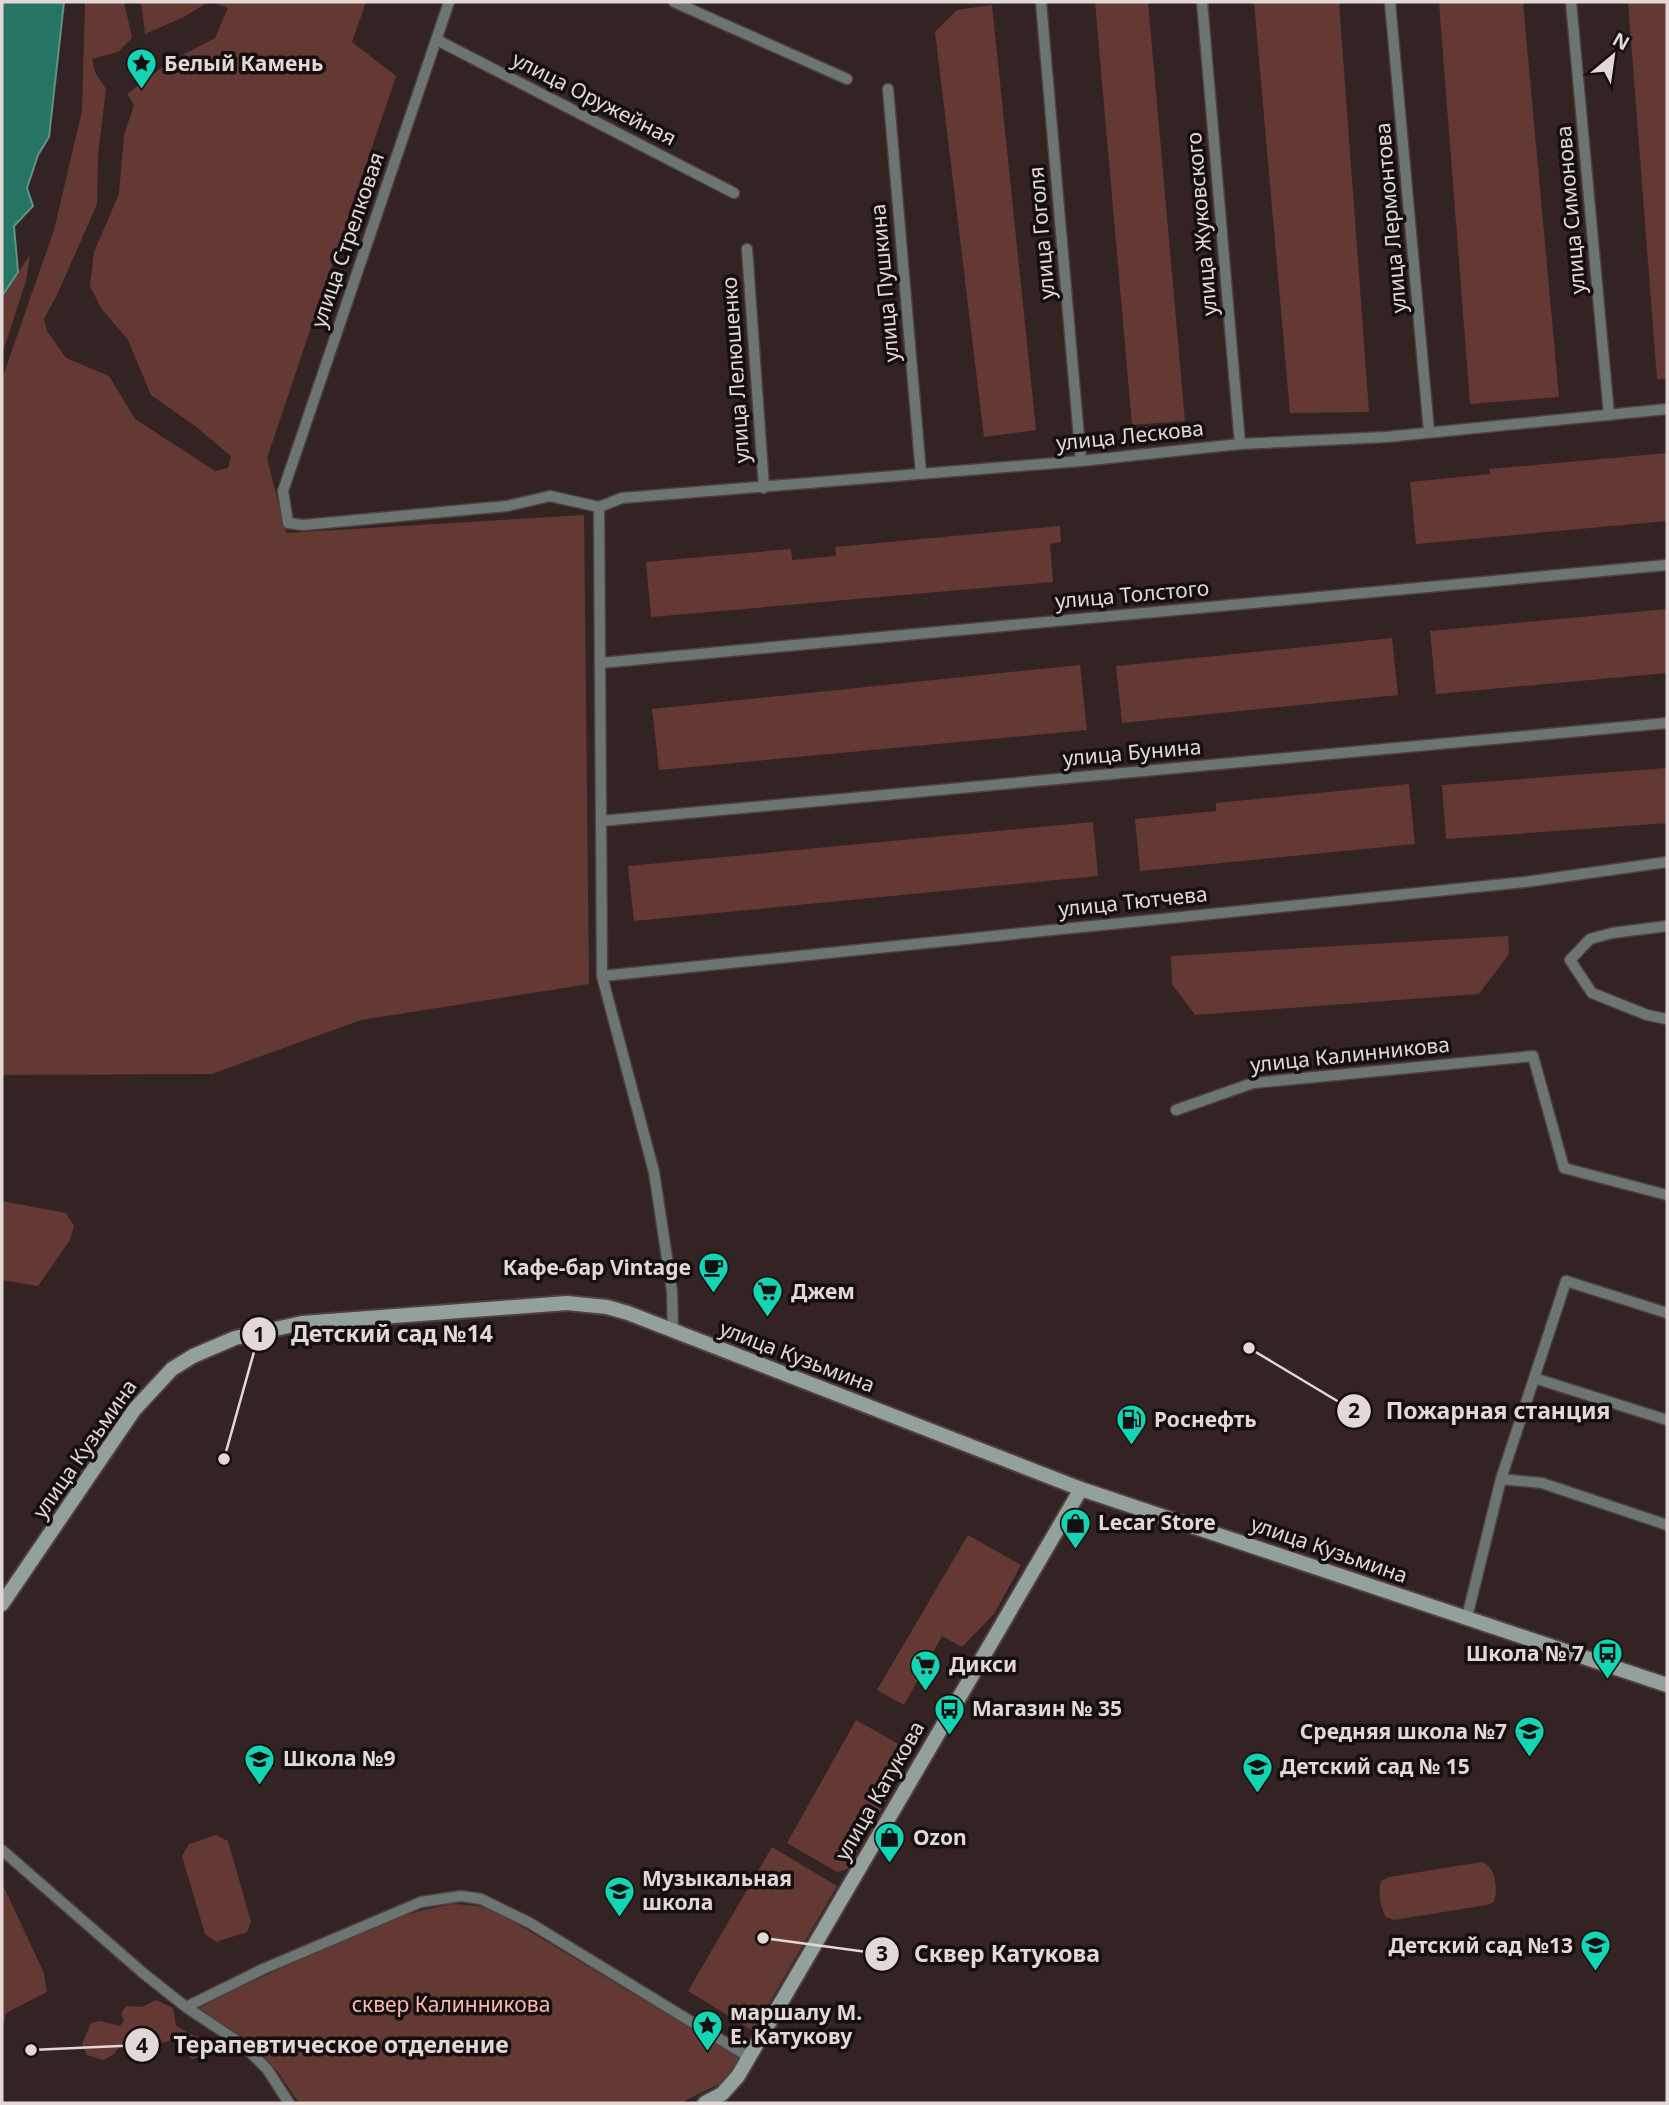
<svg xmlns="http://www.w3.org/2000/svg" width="1669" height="2105" font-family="'Noto Sans',sans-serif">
<rect width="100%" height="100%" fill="#332423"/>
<!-- green -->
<path fill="#643833" d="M85 2H124L132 38 118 52 92 59 95 72 106 89 98 155 97 204 57 295 44 319 47 331 66 358 109 376 135 419 215 471 228 468 231 456 195 426 151 395 128 340 101 308 90 286 94 252 119 194 124 135 134 105 127 94 169 62 215 38 228 8 212 2H366L352 42 396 76 267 458 286 533 584 515 589 984 361 1020 212 1074 2 1075V379L54 230 82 111Z
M141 2H208L184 17 145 34Z
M1095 2H1148L1185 421 1132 425Z
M1254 2H1339L1369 412 1290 413Z
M1439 2H1523L1559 397 1470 404Z
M1628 2H1667V379H1657Z
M992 5 1036 430 984 437 935 32 957 10Z
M30 255 26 281 2 354V296Z
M1667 453V521L1416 544 1410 482 1490 474V469Z
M1060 526 1061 542 1050 544 1053 582 651 617 646 562 791 549 792 560 836 556 835 547Z
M1667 609V673L1436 694 1430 631Z
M1392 638 1398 695 1122 723 1116 666Z
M1080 665 1087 730 659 770 652 709Z
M1667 768V823L1446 839 1442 785Z
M1409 784 1415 844 1140 871 1135 819 1216 811V803Z
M1093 822 1098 876 634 921 628 866Z
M1508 936 1509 954 1479 994 1195 1015 1172 984 1171 956Z
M2 1201 66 1213 74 1226 70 1240 38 1286 2 1280Z
M968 1535 1021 1565 994 1614 962 1647 942 1636 904 1705 877 1690Z
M856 1720 909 1750 910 1759 847 1869 837 1872 787 1843Z
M216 1835 228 1841 251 1922 247 1932 216 1942 205 1934 182 1856 189 1844Z
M772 1847 837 1886 753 2031 688 1991Z
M1482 1862C1496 1867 1498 1889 1494 1902L1487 1905 1394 1920 1386 1917C1380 1906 1378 1892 1381 1881L1389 1877Z
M2 1883 44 1973 47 1992 6 2013 2 2031Z
M454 1904 479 1906 501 1914 741 2059 729 2079 680 2103H299L277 2071 254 2047 200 2008C237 1987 274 1972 312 1955 358 1935 403 1911 454 1904Z
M156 2000 173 2008 176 2026 192 2035 216 2041 218 2047 203 2057 191 2059 189 2055 195 2045C181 2035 163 2042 148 2047L132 2037 126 2038 114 2054 103 2060 87 2055 82 2044 91 2023 101 2021 120 2026 124 2021 121 2014 126 2006 142 2007Z"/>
<!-- water -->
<path fill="#267564" stroke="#5e9386" stroke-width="2" d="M2 2H64L49 137 38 155 27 188 33 206 14 226 18 272 2 296Z"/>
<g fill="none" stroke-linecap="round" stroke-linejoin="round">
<defs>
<path id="street" d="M449 2 283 491 288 523 303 525 507 506 550 496 599 507
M674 2 847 79
M1041 2 1081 461
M1202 2 1240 444
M1390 2 1429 431
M1571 2 1609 415
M437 40 734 193
M888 89 921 474
M747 249 764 488
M599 507 622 498 1081 461 1240 444 1386 437 1667 409
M599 507 602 976 654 1172 672 1291 673 1331
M600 663 1667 565
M601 821 1667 723
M1667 926 1612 933 1590 939 1570 960 1592 993 1647 1015 1667 1019
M602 976 1525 882 1667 862
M1176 1110 1253 1083 1533 1056 1564 1168 1667 1195
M1534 1378 1667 1420
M1501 1479 1542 1483 1667 1525
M1467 1617 1501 1479 1566 1281 1667 1313
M2 1850 143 1973 186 2007 243 2045 267 2069 289 2103
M186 2007 263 1969 421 1902 461 1896 481 1899 530 1923 749 2057"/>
<path id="secondary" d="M2 1604 134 1410 172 1369 193 1356 235 1338 302 1323 567 1303 607 1307 628 1313 1081 1489 1667 1685
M705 2103 722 2094 738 2076 1081 1489"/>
</defs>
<!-- street casing -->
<use href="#street" stroke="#4f4140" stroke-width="13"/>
<!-- secondary casing -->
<use href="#secondary" stroke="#4f4140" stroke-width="18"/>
<!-- street -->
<use href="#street" stroke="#6d7572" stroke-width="10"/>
<!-- secondary -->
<use href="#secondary" stroke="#93a09c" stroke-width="14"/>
</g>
<!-- icons -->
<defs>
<symbol id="sight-pin" viewBox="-11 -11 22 30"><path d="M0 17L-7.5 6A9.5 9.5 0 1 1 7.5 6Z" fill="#13d5b3" stroke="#160f0f"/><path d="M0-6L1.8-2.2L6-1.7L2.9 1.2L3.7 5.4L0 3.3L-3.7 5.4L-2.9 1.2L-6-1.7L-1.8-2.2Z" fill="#111"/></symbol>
<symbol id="cafe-pin" viewBox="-11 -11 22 30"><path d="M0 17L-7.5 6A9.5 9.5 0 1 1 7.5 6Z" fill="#13d5b3" stroke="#160f0f"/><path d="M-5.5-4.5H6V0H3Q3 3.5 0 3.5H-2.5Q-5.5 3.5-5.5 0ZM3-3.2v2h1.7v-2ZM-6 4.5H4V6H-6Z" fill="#111"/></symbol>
<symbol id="supermarket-pin" viewBox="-11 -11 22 30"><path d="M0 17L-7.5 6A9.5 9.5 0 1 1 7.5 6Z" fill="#13d5b3" stroke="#160f0f"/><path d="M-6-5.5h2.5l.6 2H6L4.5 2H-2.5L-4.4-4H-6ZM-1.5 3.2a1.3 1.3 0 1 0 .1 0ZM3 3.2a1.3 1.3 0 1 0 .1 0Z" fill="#111"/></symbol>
<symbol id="fuel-pin" viewBox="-11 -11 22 30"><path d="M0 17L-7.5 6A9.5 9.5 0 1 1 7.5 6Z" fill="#13d5b3" stroke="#160f0f"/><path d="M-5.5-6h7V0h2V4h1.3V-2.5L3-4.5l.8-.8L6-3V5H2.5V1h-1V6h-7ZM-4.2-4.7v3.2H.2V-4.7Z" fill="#111"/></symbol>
<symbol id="shop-pin" viewBox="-11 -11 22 30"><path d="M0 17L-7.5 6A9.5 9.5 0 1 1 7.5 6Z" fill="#13d5b3" stroke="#160f0f"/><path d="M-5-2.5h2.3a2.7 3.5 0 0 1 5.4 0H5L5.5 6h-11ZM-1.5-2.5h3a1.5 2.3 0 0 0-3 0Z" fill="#111"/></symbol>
<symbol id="bus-pin" viewBox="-11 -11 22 30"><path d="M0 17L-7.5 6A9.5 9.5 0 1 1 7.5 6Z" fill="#13d5b3" stroke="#160f0f"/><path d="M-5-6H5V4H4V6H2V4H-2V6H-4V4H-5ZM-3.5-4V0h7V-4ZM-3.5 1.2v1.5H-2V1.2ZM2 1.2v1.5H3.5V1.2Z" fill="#111"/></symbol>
<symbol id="school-pin" viewBox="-11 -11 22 30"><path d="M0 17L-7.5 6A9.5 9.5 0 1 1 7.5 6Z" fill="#13d5b3" stroke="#160f0f"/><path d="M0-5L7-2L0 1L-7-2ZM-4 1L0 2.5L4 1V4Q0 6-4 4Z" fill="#111"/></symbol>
</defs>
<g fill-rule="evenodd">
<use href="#sight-pin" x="124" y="46" width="35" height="47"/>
<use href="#cafe-pin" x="696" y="1250" width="35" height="47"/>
<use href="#supermarket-pin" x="750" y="1274" width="35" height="47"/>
<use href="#fuel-pin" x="1114" y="1402" width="35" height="47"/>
<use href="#shop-pin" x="1058" y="1506" width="35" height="47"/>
<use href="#bus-pin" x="1590" y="1636" width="35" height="47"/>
<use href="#supermarket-pin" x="908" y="1648" width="35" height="47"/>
<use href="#bus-pin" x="932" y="1692" width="35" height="47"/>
<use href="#school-pin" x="1512" y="1714" width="35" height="47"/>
<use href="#school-pin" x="242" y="1742" width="35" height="47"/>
<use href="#school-pin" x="1240" y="1750" width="35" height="47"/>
<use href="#shop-pin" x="872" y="1820" width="35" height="47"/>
<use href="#school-pin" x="602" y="1874" width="35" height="47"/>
<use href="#school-pin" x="1578" y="1928" width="35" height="47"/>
<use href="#sight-pin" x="690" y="2008" width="35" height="47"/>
</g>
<g text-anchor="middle" stroke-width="7" stroke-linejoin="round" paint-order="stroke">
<!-- poi labels -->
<g font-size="21" font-weight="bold" fill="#e2d8d6" stroke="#160f0f" text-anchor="start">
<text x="164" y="71">Белый Камень</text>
<text x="691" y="1275" text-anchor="end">Кафе-бар Vintage</text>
<text x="791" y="1299">Джем</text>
<text x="1154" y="1427">Роснефть</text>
<text x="1098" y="1530">Lecar Store</text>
<text x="1584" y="1661" text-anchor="end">Школа № 7</text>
<text x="949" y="1672">Дикси</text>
<text x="972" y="1716">Магазин № 35</text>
<text x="1507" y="1739" text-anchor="end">Средняя школа №7</text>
<text x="283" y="1766">Школа №9</text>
<text x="1280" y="1774">Детский сад № 15</text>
<text x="913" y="1845">Ozon</text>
<text x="642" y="1886">Музыкальная<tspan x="642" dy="24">школа</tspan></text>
<text x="1573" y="1953" text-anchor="end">Детский сад №13</text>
<text x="730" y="2020">маршалу М.<tspan x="730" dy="24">Е. Катукову</tspan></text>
</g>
<!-- street labels -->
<g font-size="21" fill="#e2d8d6" stroke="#160f0f">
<text transform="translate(594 99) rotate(27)" y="7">улица Оружейная</text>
<text transform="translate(1571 210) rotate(-95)" y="7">улица Симонова</text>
<text transform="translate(1391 218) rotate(-95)" y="7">улица Лермонтова</text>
<text transform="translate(1202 224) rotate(-95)" y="7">улица Жуковского</text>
<text transform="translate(1042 233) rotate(-95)" y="7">улица Гоголя</text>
<text transform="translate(348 240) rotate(-71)" y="7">улица Стрелковая</text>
<text transform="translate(885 283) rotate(-95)" y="7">улица Пушкина</text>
<text transform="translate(736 370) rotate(-94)" y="7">улица Лелюшенко</text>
<text transform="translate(1130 436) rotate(-6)" y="7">улица Лескова</text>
<text transform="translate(1132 595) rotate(-5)" y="7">улица Толстого</text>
<text transform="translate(1132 753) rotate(-5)" y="7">улица Бунина</text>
<text transform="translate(1133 902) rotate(-6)" y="7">улица Тютчева</text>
<text transform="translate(1350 1055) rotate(-6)" y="7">улица Калинникова</text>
<text transform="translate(797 1357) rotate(21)" y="7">улица Кузьмина</text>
<text transform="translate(85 1449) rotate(-55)" y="7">улица Кузьмина</text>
<text transform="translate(1329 1550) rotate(19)" y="7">улица Кузьмина</text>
<text transform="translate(880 1791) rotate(-60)" y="7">улица Катукова</text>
</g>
<!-- park labels -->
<g font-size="21" fill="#fbb9b0" stroke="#160f0f">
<text x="451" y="2012">сквер Калинникова</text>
</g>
</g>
<!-- callouts -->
<path fill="none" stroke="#e2d8d6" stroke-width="2.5" d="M224 1459L259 1334M1249 1348L1354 1411M763 1938L882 1954M31 2050L142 2045"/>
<g fill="#e2d8d6" stroke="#160f0f" stroke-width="2.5">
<circle cx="224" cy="1459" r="7"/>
<circle cx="1249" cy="1348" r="7"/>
<circle cx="763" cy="1938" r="7"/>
<circle cx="31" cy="2050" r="7"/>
<circle cx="259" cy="1334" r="18"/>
<circle cx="1354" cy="1411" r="18"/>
<circle cx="882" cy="1954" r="18"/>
<circle cx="142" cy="2045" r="18"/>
</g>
<g font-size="21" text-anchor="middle" font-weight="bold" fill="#111">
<text x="259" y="1342">1</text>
<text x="1354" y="1418">2</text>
<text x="882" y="1961">3</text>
<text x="142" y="2053">4</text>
</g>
<g font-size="23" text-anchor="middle" font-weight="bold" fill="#e2d8d6" stroke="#160f0f" stroke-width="7" stroke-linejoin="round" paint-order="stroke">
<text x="392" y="1342">Детский сад №14</text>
<text x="1498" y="1419">Пожарная станция</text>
<text x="1007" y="1962">Сквер Катукова</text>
<text x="341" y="2053">Терапевтическое отделение</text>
</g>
<!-- border -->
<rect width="1669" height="2105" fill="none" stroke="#e2d8d6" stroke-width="7"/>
<!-- north arrow -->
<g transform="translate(1613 56) rotate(29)" stroke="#160f0f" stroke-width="5" paint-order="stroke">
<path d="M0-5L12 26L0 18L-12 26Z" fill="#e2d8d6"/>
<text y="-10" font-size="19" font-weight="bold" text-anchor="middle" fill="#e2d8d6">N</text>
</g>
</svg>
